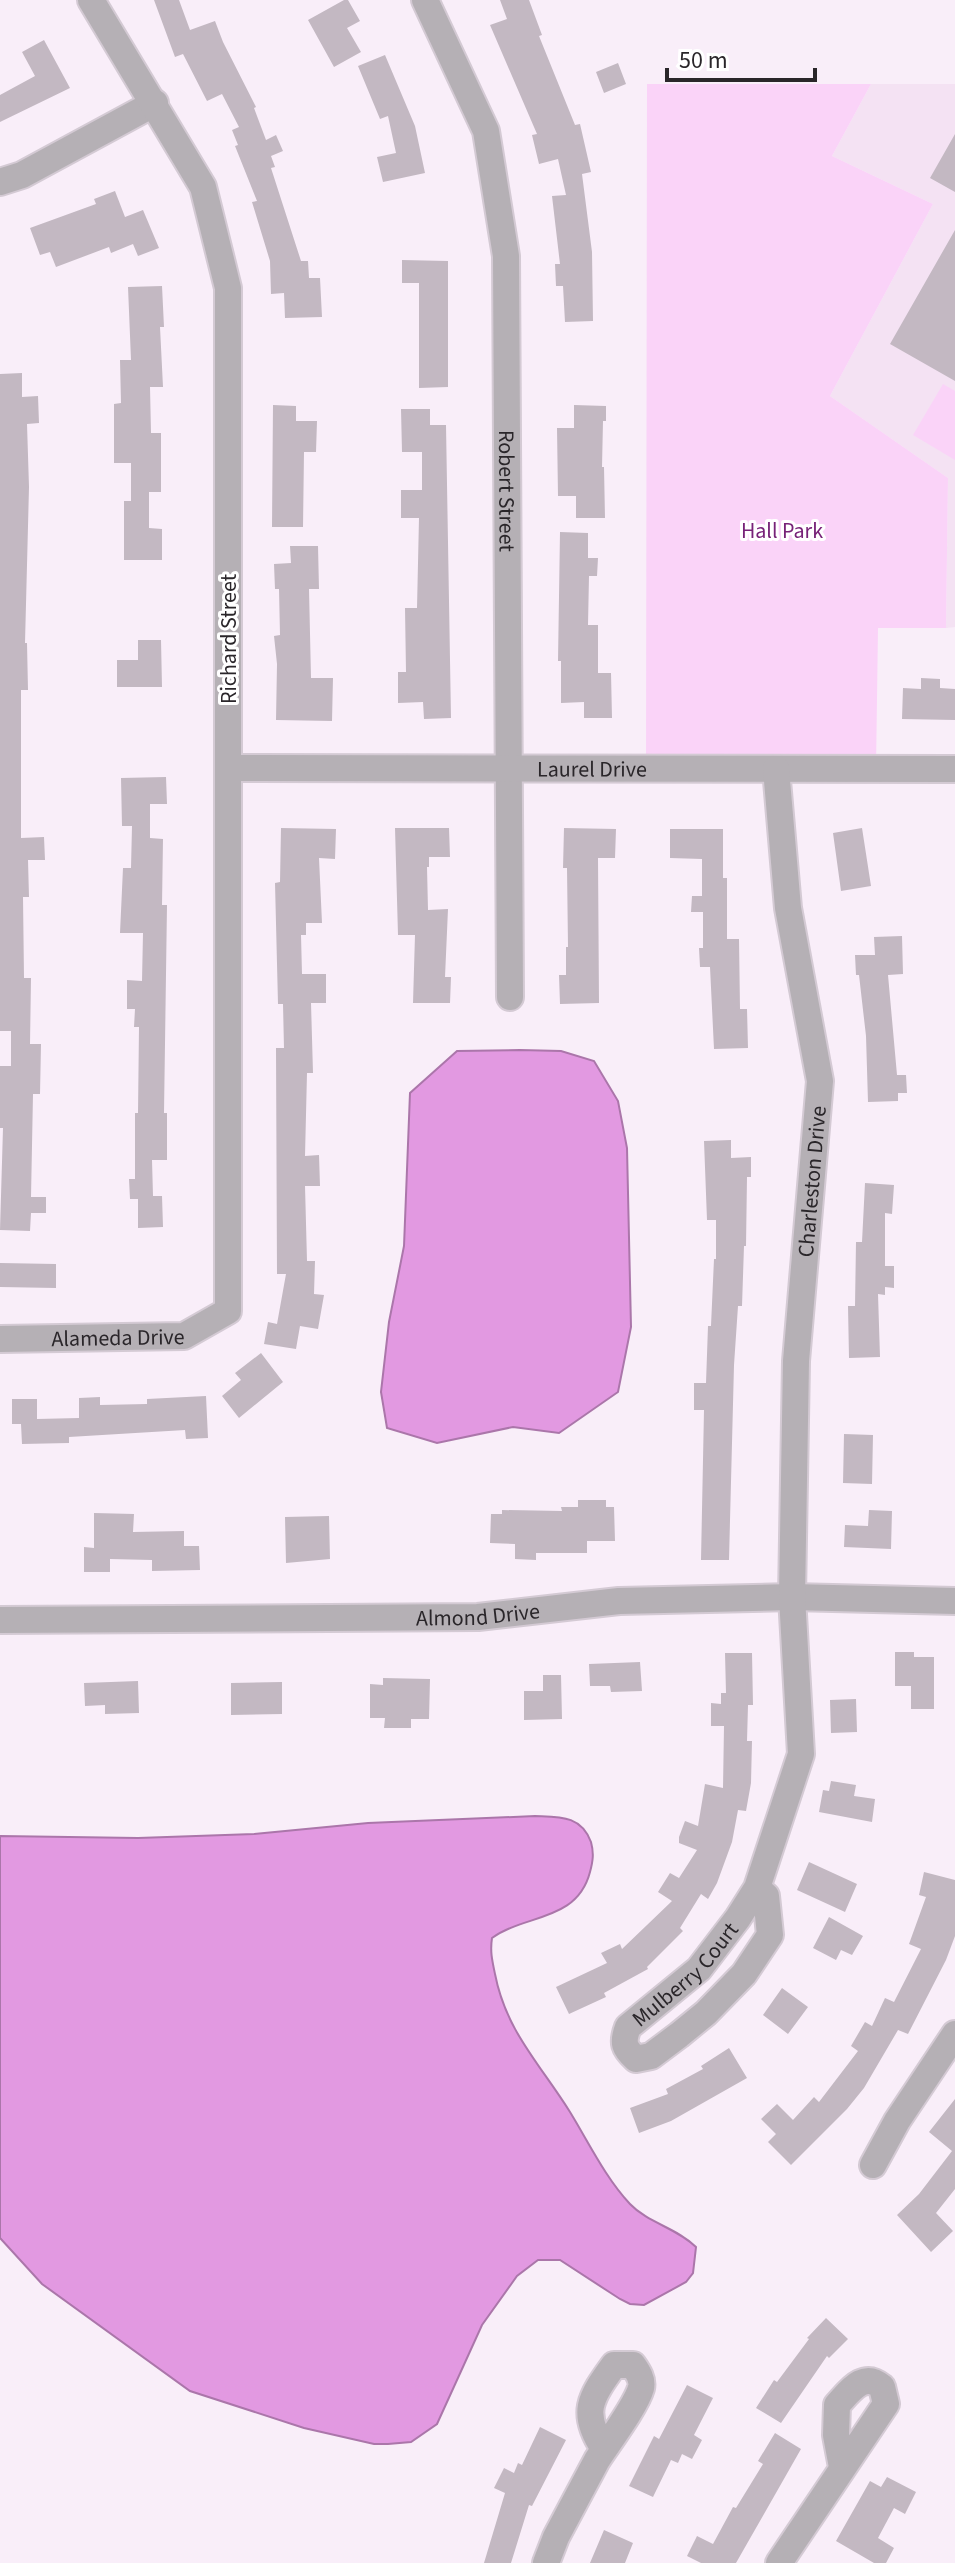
<svg xmlns="http://www.w3.org/2000/svg" width="955" height="2563" font-family="'Source Sans 3',sans-serif">
<rect width="100%" height="100%" fill="#f9eef9"/>
<!-- built -->
<path fill="#f4e2f3" d="M871 84H955V627L946 628 948 478 830 396 933 204 832 156Z"/>
<!-- green -->
<path fill="#fad3f8" d="M647 84H871L832 156 933 204 830 396 948 478 946 628H878L876 769 646 768Z
M943 384 955 391V460L913 435Z"/>
<!-- water -->
<path fill="#e299e1" stroke="#ab76aa" stroke-width="2" d="M520 1050 561 1051 594 1061 618 1101 627 1148 631 1327 618 1392 559 1433 513 1427 437 1443 387 1428 381 1392 389 1322 404 1246 410 1093 457 1051Z
M535 1816C559 1817 581 1815 591 1842 594 1853 593 1861 590 1872 577 1922 525 1914 492 1938 490 1951 492 1960 495 1974 506 2031 540 2064 570 2112 589 2143 605 2177 630 2204 648 2223 677 2228 696 2247L693 2273 686 2282 644 2305 630 2304 620 2299 560 2260H538L517 2276 482 2325 437 2424 411 2442 388 2444H374L304 2428 190 2391 42 2284 0 2238V1836L138 1838 254 1834 368 1823Z"/>
<!-- building -->
<path fill="#c3b8c2" d="M154 0H179L190 30 215 21 223 42 256 107 254 108 266 140 276 135 283 151 271 156 275 167 271 168 301 261H308L309 278H320L322 317 285 318 284 293 271 294 270 261 252 202 257 201 235 146 238 145 232 130 239 127 222 94 207 101 183 54 175 57Z
M344 0H348L360 21 347 28 361 52 334 67 308 20Z
M500 0H529L542 35 539 36 575 125 580 124 591 172 582 174 592 252 593 321 565 322 563 286H556L555 264H560L552 196 566 195 558 159 539 164 532 135 537 134 490 25 507 19Z
M44 40 70 88 0 122V95L35 76 22 52Z
M385 55 415 126 425 173 383 182 377 157 396 153 388 116 380 119 358 66Z
M618 63 626 84 604 93 596 72Z
M955 134V192L930 178Z
M115 191 125 217 143 210 159 248 138 256 133 244 111 253 109 247 56 267 50 252 40 255 30 228 96 204 94 199Z
M955 230V381L890 344Z
M402 260 448 261V387L419 388V283H402Z
M162 286 164 327H160L163 387H150L151 433H161V492H149V528L162 529V560H124V501H131V463H114V404L121 403 120 360H131L128 287Z
M22 373V397L38 396 39 423 27 424 29 487 25 643H27L28 690H21V838L44 837 45 860H28L29 897H23L24 978H31L30 1044H41L40 1094H33L31 1197H46V1213H31L30 1231 0 1230 3 1128H0V1066H11V1031H0V374Z
M273 405 296 406V421H317L316 452H304L303 527H272Z
M574 405 606 406V421H603L602 467H604L605 518H576V496H558L557 428H574Z
M401 409H430V425H446L451 718 424 719 423 702 398 703V672H406L405 608H417L419 518H401V490H422V452H402Z
M560 532 588 533V558H598L597 576H589L588 625H598V673H611L612 718H584V702L561 703V661H558Z
M290 546H318L319 589H309L311 678H333L332 721 276 720 277 664 274 636 280 635 279 589H275L274 564 291 563Z
M138 640H161L162 687H117V660H138Z
M921 678 940 679V688L955 689V720L902 719 903 688 921 689Z
M166 777 167 804H150V838L163 839 162 905H167L164 1113H167V1160H152L153 1196H162L163 1227 138 1228V1199H130L129 1179H135V1113H138L139 1027H134L135 1009H127V980L142 981 143 933H120L123 868H131L132 826H122L121 778Z
M281 828 336 829 335 859 319 858 322 923H306V935H301L302 974H326V1003H311L313 1073H307L305 1156 319 1155 320 1186H305L307 1261H315L314 1294 324 1295 318 1329 300 1326 296 1349 264 1344 268 1322 277 1324 286 1274H277L276 1048H284L283 1004H278L275 883 280 882Z
M395 828H449L450 857H429V867H427L428 910 448 909 445 977H451L450 1003H413L415 935H398Z
M564 828 616 829 615 858H598L599 1003 560 1004 559 975H566V947H568L567 868H563Z
M862 828 871 886 841 891 833 833Z
M670 829H723V878H727V939H739L740 1009H747L748 1048 714 1049 710 967H700L699 948H703V912H691L692 896H702V859L670 858Z
M902 936 903 974 888 975 897 1075H906L907 1093H898V1101L868 1102 866 1036 859 975H856L855 955H875L874 937Z
M731 1140V1158L751 1157V1177H747L746 1246H744L742 1306H738L734 1365 729 1560H701L704 1410H694V1383H706L708 1326H711L714 1259H716V1220H707L704 1141Z
M865 1183 894 1185 892 1214 885 1213V1266H894V1288L885 1287V1295L878 1294 880 1357 849 1358 848 1306H855L856 1242H862Z
M0 1263 56 1264V1288L0 1287Z
M261 1353 283 1382 239 1418 222 1396 241 1380 235 1373Z
M206 1396 208 1438 186 1439 185 1430 69 1437V1443L22 1444 21 1424H12V1399H37V1419L79 1418V1398L100 1397V1405L147 1404V1399Z
M844 1434 873 1435 872 1484 843 1483Z
M578 1500H606V1507H614L615 1541H587V1553H536V1560L515 1559V1544L490 1543 491 1514H502V1510L562 1511 561 1507H578Z
M869 1510 892 1511 891 1549 844 1547 845 1525 868 1526Z
M94 1513 134 1514 133 1532 184 1531V1546H199L200 1570 152 1571V1560L110 1559V1572H84V1547L94 1548Z
M329 1516 330 1559 286 1563 285 1517Z
M895 1652H914V1657H934V1709H911V1686H895Z
M725 1653H752L753 1705H748L747 1741H752L751 1783 746 1811 738 1810 732 1842 717 1883 708 1899 701 1894 680 1928 683 1931 647 1967 648 1969 604 1993 606 1997 569 2014 556 1987 607 1963 601 1953 620 1944 622 1949 672 1901 658 1892 670 1873 679 1878 697 1850 679 1843V1837L685 1821 698 1826 705 1784 723 1788 724 1726H711V1703L721 1704V1693H726Z
M640 1662 642 1691 611 1692 610 1686H590L589 1664Z
M543 1675H561L562 1719 524 1720V1691H543Z
M383 1678 430 1679 429 1719H411V1728H384L385 1718H370V1684L383 1685Z
M138 1681 139 1713 105 1714V1705L85 1706 84 1683Z
M282 1682V1714L231 1715V1683Z
M856 1699 857 1732 831 1733 830 1700Z
M831 1781 856 1785 854 1796 875 1799 872 1822 819 1812 823 1790 829 1791Z
M809 1862 857 1884 845 1912 797 1890Z
M924 1872 955 1880V1936L946 1960 908 2034 898 2030 864 2088 847 2109 791 2165 768 2142 776 2134 761 2119 777 2104 793 2120 814 2097 819 2102 858 2051 851 2046 865 2022 872 2026 885 1998 894 2002 921 1949 909 1944 926 1897 919 1895Z
M829 1917 863 1936 852 1955 841 1950 836 1960 813 1948Z
M782 1988 808 2007 788 2034 763 2015Z
M729 2048 747 2078 671 2121 639 2133 630 2108 668 2094 666 2089 703 2069 701 2066Z
M955 2099V2189L936 2213 953 2231 931 2252 897 2215 919 2194 952 2151 929 2132Z
M826 2318 848 2339 829 2358 827 2356 781 2423 756 2408 774 2380 777 2382 809 2339 807 2338Z
M687 2385 713 2398 694 2435 702 2440 692 2459 682 2454 678 2463 671 2460 653 2497 629 2486 654 2436 659 2439Z
M540 2427 566 2440 532 2506 529 2505 511 2563H484L505 2493 494 2488 504 2468 514 2473 518 2463 522 2465Z
M775 2433 801 2449 736 2563H701L687 2556 697 2536 713 2544 733 2507 736 2508 763 2464 758 2461Z
M887 2477 916 2492 905 2514 894 2508 878 2538 894 2548 886 2563H874L836 2541 870 2481 881 2487Z
M604 2530 633 2543 625 2563H590Z"/>
<g fill="none" stroke-linecap="round" stroke-linejoin="round">
<defs>
<g id="minor">
<path id="s1" d="M425 0 486 131 506 256 510 997"/>
<path d="M0 182 22 175 155 103"/>
<path id="s2" d="M228 768 955 769"/>
<path id="s3" d="M0 1339 184 1336 228 1311V288L203 187 91 0"/>
<path id="s4" d="M0 1620 478 1617 619 1601 792 1597 955 1601"/>
<path id="s5" d="M757 1888 766 1896 770 1935 744 1974 706 2013 679 2035 651 2056 636 2059C624 2048 622 2043 628 2027L699 1969 738 1918 757 1888 801 1754 792 1597 796 1361 820 1081 788 908 776 769"/>
<path d="M873 2165 897 2121 955 2034"/>
<path d="M546 2563 556 2537 597 2460C608 2443 636 2406 641 2388 643 2380 638 2372 633 2365H614C590 2398 580 2413 604 2449"/>
<path d="M779 2563 886 2404 882 2387C863 2371 850 2391 837 2405L836 2435 842 2467"/>
</g>
</defs>
<!-- minor casing -->
<use href="#minor" stroke="#d4cad4" stroke-width="30"/>
<!-- minor -->
<use href="#minor" stroke="#b5b0b5" stroke-width="26"/>
</g>
<g text-anchor="middle" stroke-width="6" stroke-linejoin="round" paint-order="stroke">
<!-- street labels -->
<g font-size="22" fill="#2a262a" stroke="#fff">
<text dy="8" stroke="none"><textPath href="#s1" startOffset="506">Robert Street</textPath></text>
<text transform="translate(228 639) rotate(-90)" y="8">Richard Street</text>
<text dy="8" stroke="none"><textPath href="#s2" startOffset="364">Laurel Drive</textPath></text>
<text dy="8" stroke="none"><textPath href="#s5" startOffset="1180">Charleston Drive</textPath></text>
<text dy="8" stroke="none"><textPath href="#s3" startOffset="118">Alameda Drive</textPath></text>
<text dy="8" stroke="none"><textPath href="#s4" startOffset="478">Almond Drive</textPath></text>
<text dy="8" stroke="none"><textPath href="#s5" startOffset="352">Mulberry Court</textPath></text>
</g>
<!-- park labels -->
<g font-size="22" fill="#772278" stroke="#fff">
<text x="782" y="538">Hall Park</text>
</g>
</g>
<!-- scale -->
<path d="M667 68v12h148v-12" fill="none" stroke="#2a262a" stroke-width="4"/>
<text x="679" y="68" font-size="24" fill="#2a262a" stroke="#ffffff" stroke-width="6" paint-order="stroke">50 m</text>
</svg>
